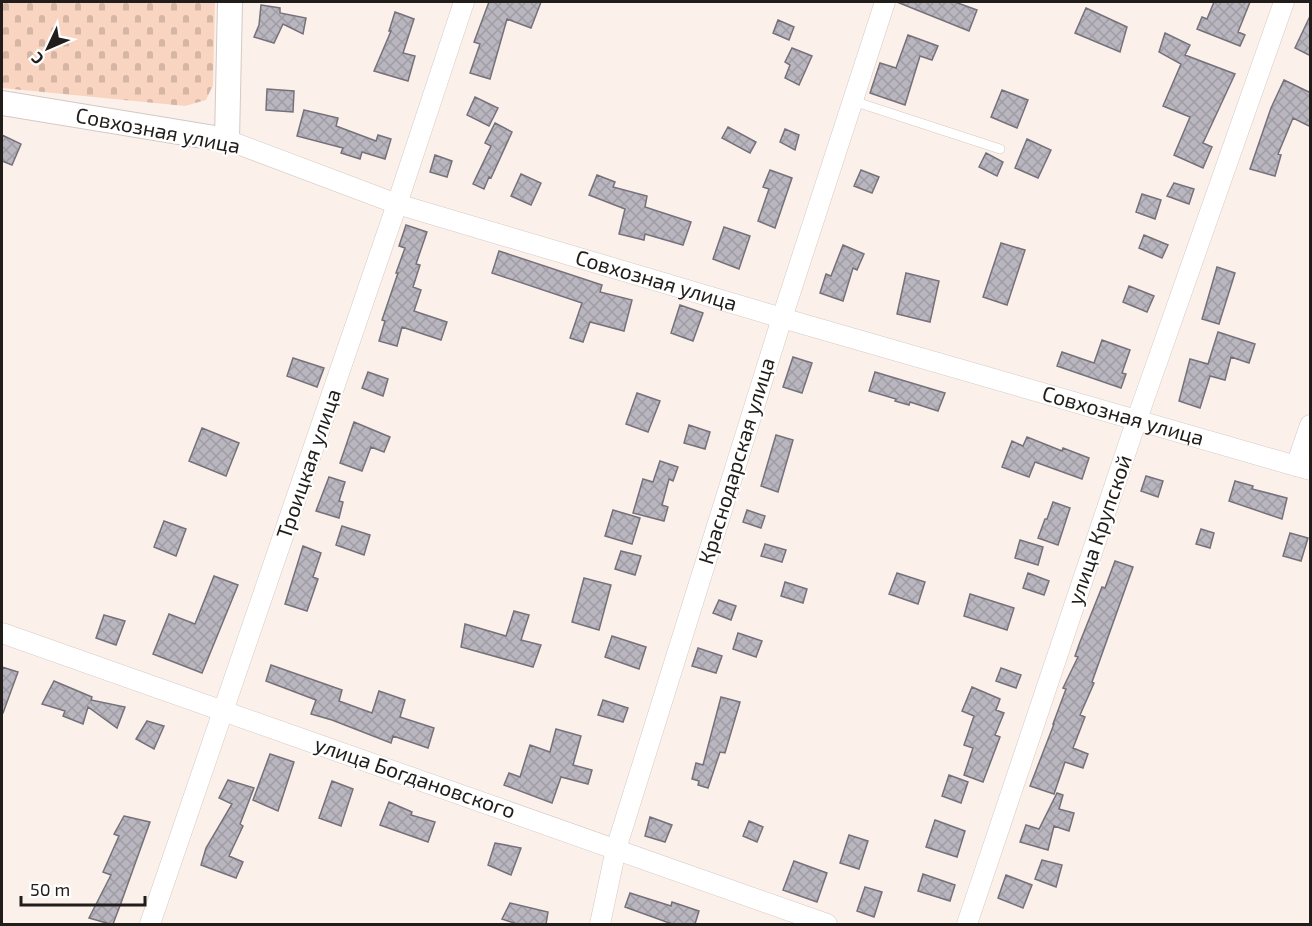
<svg xmlns="http://www.w3.org/2000/svg" width="1312" height="926" font-family="'Exo 2',sans-serif">
<defs>
<pattern id="cemetery-stones" width="16" height="16" patternUnits="userSpaceOnUse" patternTransform="scale(1.5)"><rect width="16" height="16" fill="#f9d5c1"/><path d="M2 7V4a2 2 0 0 1 4 0v3zM10 15v-3a2 2 0 0 1 4 0v3z" fill="#d5b6a5"/></pattern>
<pattern id="building-cross-hatch" width="8" height="8" patternUnits="userSpaceOnUse" patternTransform="scale(1.5)"><rect width="8" height="8" fill="#bab6bf"/><path d="M0 0l8 8M0 8l8-8" fill="none" stroke="#a09ca4"/></pattern>
</defs>
<rect width="100%" height="100%" fill="#fcf1ea"/>
<!-- cemetery -->
<path fill="url(#cemetery-stones)" d="M2 2H215L213 85 206 100 185 106 2 88Z"/>
<!-- building -->
<path fill="url(#building-cross-hatch)" stroke="#75717a" stroke-width="1.5" d="M489 2H541L531 28 507 19 490 79 470 73 480 44 474 42Z
M897 2H955L977 10 969 31Z
M1214 2H1250L1238 32 1245 35 1240 46 1197 29 1202 17 1207 19Z
M261 5 280 8V13L306 18 303 34 283 24 274 43 254 37 259 25Z
M1086 8 1127 27 1120 52 1075 33Z
M395 12 414 19 403 53 415 56 408 81 374 71 391 31H389Z
M1311 14V56L1295 48Z
M778 20 794 27 789 40 773 33Z
M1165 33 1190 45 1185 55 1235 74 1203 143 1212 147 1203 168 1174 155 1190 117 1163 106 1181 64 1159 52Z
M908 35 938 46 932 60 920 56 905 105 870 93 880 63 896 68Z
M792 48 812 56 799 85 785 78 790 65 785 62Z
M1284 80 1311 93V127L1293 118 1278 154 1281 155 1275 176 1250 169 1271 108Z
M267 89 294 91 293 112 266 110Z
M1002 90 1028 100 1017 128 991 117Z
M475 97 498 108 489 126 467 115Z
M304 110 338 118 336 126 376 141 378 135 391 139 385 159 362 152 360 159 341 153 343 148 297 136Z
M495 123 512 132 491 178 489 177 484 189 473 184 491 146 485 143Z
M728 127 756 142 750 153 722 138Z
M785 129 799 135 795 150 780 142Z
M2 135 21 144 12 165 2 161Z
M1027 139 1051 150 1038 178 1015 168Z
M986 153 1003 162 997 176 979 167Z
M435 155 452 161 447 177 430 172Z
M770 170 792 178 775 228 758 221 769 189 763 187Z
M861 170 879 177 872 193 854 186Z
M521 174 541 183 531 205 511 196Z
M597 175 615 182 613 187 647 196 645 207 691 222 683 245 645 234 644 240 619 234 625 209 589 195Z
M1174 183 1194 189 1189 204 1167 196Z
M1142 194 1161 200 1155 219 1136 212Z
M406 225 427 232 416 264 420 265 413 287 421 290 414 311 447 322 441 340 402 327 397 346 379 341 385 321 382 320 398 273H396L405 248 399 246Z
M724 227 750 236 739 269 713 259Z
M1144 235 1168 245 1162 258 1139 248Z
M1001 243 1025 250 1007 305 983 297Z
M843 245 864 254 857 270 853 268 843 301 820 293 826 274 831 276Z
M499 251 602 285 600 292 632 300 624 331 590 322 583 342 570 338 582 303 492 273Z
M1217 267 1235 273 1219 324 1202 319Z
M906 273 939 281 930 322 897 314Z
M1129 286 1154 296 1147 312 1123 302Z
M680 305 703 313 693 341 671 333Z
M1218 332 1255 344 1249 363 1231 357 1225 380 1210 376 1200 408 1179 401 1190 359 1208 364Z
M1102 340 1130 350 1122 373 1126 374 1121 388 1057 366 1062 352 1094 363Z
M793 357 812 363 802 393 783 387Z
M293 358 324 368 317 387 287 376Z
M368 372 388 379 383 396 362 388Z
M875 372 945 393 938 411 910 402 909 405 895 401 896 399 869 391Z
M637 393 660 401 648 432 626 424Z
M354 422 390 437 384 452 371 447 362 471 340 463Z
M689 425 710 432 705 449 684 443Z
M202 428 239 443 226 476 189 461Z
M776 435 793 440 778 492 761 486Z
M1027 437 1062 451 1063 448 1089 458 1082 479 1035 462 1029 477 1002 467 1012 441 1023 446Z
M660 461 678 467 673 481 669 479 662 505 668 507 664 521 633 513 643 479 653 482Z
M1146 476 1163 481 1158 497 1141 491Z
M329 477 345 482 339 501 343 502 339 518 316 511Z
M1235 481 1253 486 1252 489 1287 498 1282 519 1229 501Z
M1053 502 1070 508 1058 545 1038 538 1045 519H1047Z
M613 510 640 518 632 544 605 536Z
M747 510 765 516 761 528 743 522Z
M164 521 186 529 176 556 154 547Z
M342 526 370 535 364 555 336 545Z
M1201 529 1214 533 1210 548 1196 544Z
M1290 533 1308 538 1301 561 1283 556Z
M1020 540 1043 547 1038 565 1015 558Z
M765 544 786 550 782 562 761 556Z
M303 546 321 553 313 577 318 579 307 611 285 604Z
M621 551 641 556 635 575 615 569Z
M1115 561 1133 567 1092 682 1094 683 1080 715 1085 717 1073 748 1088 754 1083 768 1065 762 1054 794 1030 786 1054 724H1053L1066 689 1063 688 1078 657 1075 656 1080 642 1102 587 1105 588Z
M897 573 925 582 918 604 889 594Z
M1028 573 1049 581 1044 595 1023 588Z
M214 576 238 585 202 673 153 654 169 614 195 624Z
M584 578 611 585 599 630 572 622Z
M785 582 807 589 803 603 781 596Z
M970 594 1014 608 1007 630 964 616Z
M719 600 736 606 731 620 713 613Z
M514 611 529 615 521 640 541 645 533 667 461 647 465 624 506 636Z
M104 615 125 621 116 645 96 638Z
M738 633 762 641 756 657 733 649Z
M612 636 646 647 639 669 605 657Z
M698 648 722 656 716 673 692 666Z
M271 665 342 690 339 701 372 713 379 691 405 700 400 717 434 728 428 748 393 736 391 743 332 720 311 714 316 700 266 681Z
M2 667 18 672 3 713H2Z
M1001 668 1021 675 1016 688 996 681Z
M54 681 92 697 91 700 125 707 117 728 88 707 83 724 63 716 65 711 42 704Z
M972 687 1000 699 996 710 1004 713 995 735 1000 737 983 782 964 775 973 748 964 745 974 716 962 711Z
M721 697 740 702 725 753 720 752 708 788 698 785 699 781 692 779 696 763 703 765Z
M603 700 628 708 623 722 598 715Z
M147 721 164 726 154 749 136 739Z
M556 729 581 736 573 765 592 770 588 784 561 777 552 803 504 785 509 773 520 777 530 745 550 752Z
M270 754 294 762 278 811 253 800Z
M949 775 968 782 961 803 942 796Z
M228 780 254 788 240 824 243 826 229 856 243 862 236 878 201 865 206 848 232 804 219 798Z
M332 781 353 789 341 826 319 818Z
M1057 793 1063 795 1059 809 1074 813 1069 831 1054 826 1048 850 1020 842 1026 825 1039 829Z
M389 802 412 812 411 815 435 822 428 842 380 825Z
M124 816 150 822 121 903 113 924H110L89 918 111 875 103 872 119 836 114 834Z
M650 817 672 825 665 842 645 836Z
M935 820 965 831 957 857 926 847Z
M749 821 763 827 757 842 743 836Z
M849 835 868 841 859 869 840 863Z
M495 843 521 848 511 875 488 865Z
M1042 860 1062 865 1056 887 1035 879Z
M794 861 827 873 817 902 783 890Z
M923 874 955 885 950 901 918 891Z
M1006 875 1032 885 1023 908 998 898Z
M865 887 882 892 874 917 857 911Z
M630 893 671 906 672 902 699 911 695 924H672L625 907Z
M510 903 548 912 546 924H517L502 919Z"/>
<g fill="none" stroke-linecap="round" stroke-linejoin="round">
<defs>
<path id="service" d="M853 101 1000 149"/>
<g id="minor">
<path id="s1" d="M227 140 397 204 782 318 1310 470"/>
<path d="M1296 466 1310 425"/>
<path d="M2 633 827 924"/>
<path d="M150 924 397 204 464 2"/>
<path d="M600 924 616 849 782 318 885 2"/>
<path d="M967 924 1137 419 1284 2"/>
</g>
<path id="tertiary" d="M2 103 227 140 230 2"/>
</defs>
<!-- service casing -->
<use href="#service" stroke="#d4c9c3" stroke-width="10"/>
<!-- minor casing -->
<use href="#minor" stroke="#d4c9c3" stroke-width="21"/>
<!-- tertiary casing -->
<use href="#tertiary" stroke="#d4c9c3" stroke-width="26"/>
<!-- service -->
<use href="#service" stroke="#fff" stroke-width="9"/>
<!-- minor -->
<use href="#minor" stroke="#fff" stroke-width="20"/>
<!-- tertiary -->
<use href="#tertiary" stroke="#fff" stroke-width="24"/>
</g>
<g text-anchor="middle" stroke-width="4.5" stroke-linejoin="round" paint-order="stroke">
<!-- street labels -->
<g font-size="21" fill="#201d1a" stroke="#fff">
<text transform="translate(158 131) rotate(11)" y="7">Совхозная улица</text>
<text dy="7" stroke="none"><textPath href="#s1" startOffset="452">Совхозная улица</textPath></text>
<text dy="7" stroke="none"><textPath href="#s1" startOffset="938">Совхозная улица</textPath></text>
<text transform="translate(737 461) rotate(-73)" y="7">Краснодарская улица</text>
<text transform="translate(309 464) rotate(-71)" y="7">Троицкая улица</text>
<text transform="translate(1100 530) rotate(-71)" y="7">улица Крупской</text>
<text transform="translate(415 778) rotate(19)" y="7">улица Богдановского</text>
</g>
</g>
<!-- border -->
<rect width="1312" height="926" fill="none" stroke="#201d1a" stroke-width="6"/>
<!-- north arrow -->
<g transform="translate(48 48) rotate(226)" stroke="#ffffff" stroke-width="4.5" paint-order="stroke">
<path d="M0-4.5L10 22L0 15L-10 22Z" fill="#201d1a"/>
<text y="-9" font-size="16" font-weight="bold" text-anchor="middle" fill="#201d1a">С</text>
</g>
<!-- scale -->
<path d="M21 896v9h124v-9" fill="none" stroke="#201d1a" stroke-width="3"/>
<text x="30" y="896" font-size="18" fill="#201d1a" stroke="#ffffff" stroke-width="4.5" paint-order="stroke">50 m</text>
</svg>
